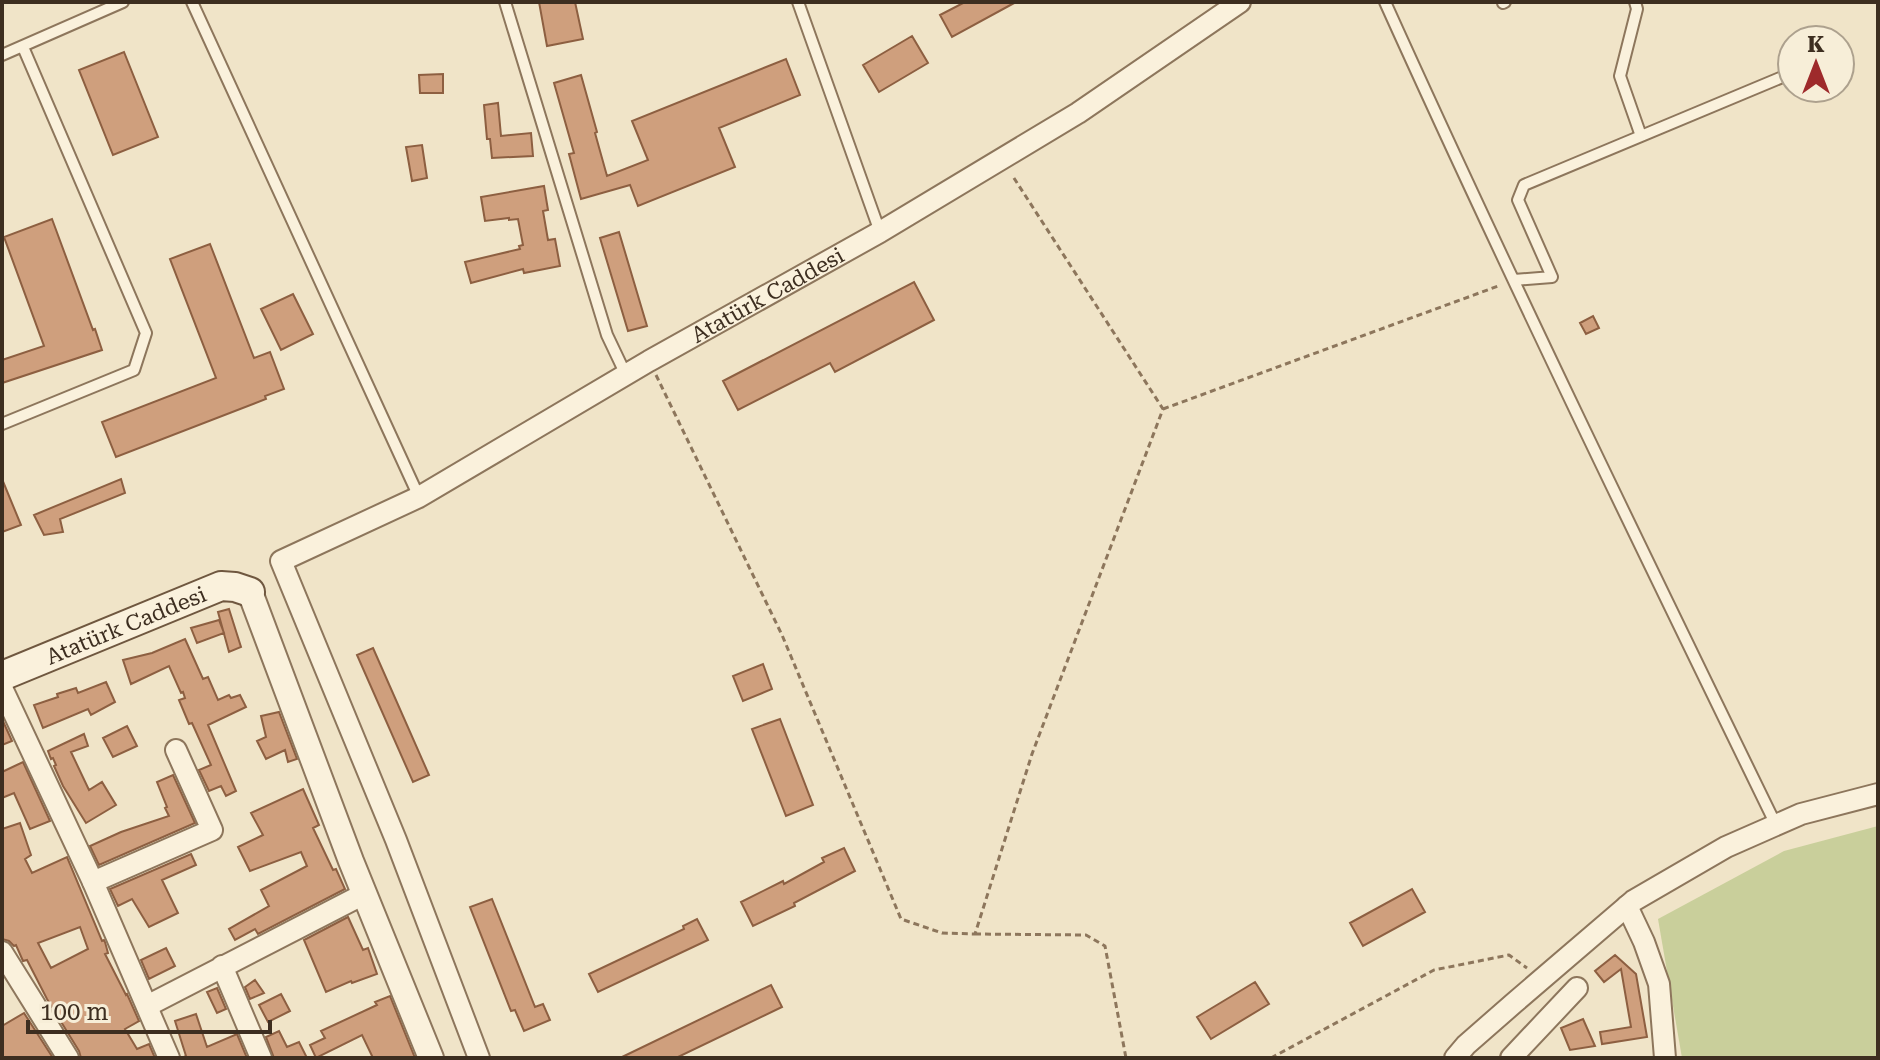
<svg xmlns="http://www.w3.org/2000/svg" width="1880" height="1060" font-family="'Roboto Serif',serif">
<rect width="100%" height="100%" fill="#f0e4c8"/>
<!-- green -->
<path fill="#c9cf9b" d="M1878 826V1058H1682L1658 919 1784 851Z"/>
<!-- building -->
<path fill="#cf9f7d" stroke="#8d5f41" stroke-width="2" fill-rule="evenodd" d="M539 2H575L583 39 547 46Z
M965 2H1016L952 37 940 15Z
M912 36 928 63 879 92 863 65Z
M124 52 158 137 113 155 79 70Z
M786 59 800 95 719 128 735 167 638 206 630 185 581 199 569 154 574 153 554 83 581 75 597 132 595 133 607 176 648 160 632 121Z
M443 74V93H420L419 75Z
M498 103 501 136 531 133 533 156 492 158 490 139H487L484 105Z
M422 145 427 178 412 181 406 147Z
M544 186 548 210 543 211 548 240 555 239 560 266 524 273 523 269 471 283 465 262 520 249 519 246 523 245 518 219 509 220V218L485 221 481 197Z
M52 219 93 330 95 329 102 350 2 383V360L44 346 4 237Z
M619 232 647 326 628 331 600 238Z
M210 244 254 358 270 352 284 389 265 396 266 399 116 457 102 422 216 378 170 259Z
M914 282 934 320 835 372 830 363 738 410 723 381Z
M293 294 313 334 281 350 261 309Z
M1593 316 1599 328 1586 334 1580 323Z
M2 479 21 525 2 532Z
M121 479 125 493 60 519 63 532 44 535 34 515Z
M229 609 241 647 229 652 218 612Z
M219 620 224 633 197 643 191 628Z
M185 639 203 679 208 677 218 700 229 695 231 698 240 695 246 707 208 725 236 791 226 796 221 786 209 791 199 770 211 765 192 723 189 724 179 700 185 698 183 692 181 693 169 666 131 684 123 660 152 653Z
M373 648 429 775 413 782 357 655Z
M763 664 772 689 743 701 733 676Z
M106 682 115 702 91 715 88 709 43 728 34 705 58 697 57 694 76 688 78 693Z
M279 712 297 759 288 762 285 750 266 759 257 741 266 737 261 716Z
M2 719 12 741 2 745Z
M780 719 813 805 786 816 752 729Z
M127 726 137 746 113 757 103 738Z
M84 734 88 746 71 752 89 790 102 782 116 805 86 823 63 786 54 766 56 765 53 758 51 759 48 751Z
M23 762 50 821 30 829 14 793 2 798V772Z
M173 775 195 823 99 865 90 846 121 832 169 816 165 808 167 807 157 782Z
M303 789 319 825 313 828 333 870 336 869 345 889 258 934 255 929 235 940 229 929 269 906 261 890 307 866 301 852 250 871 238 847 263 835 251 813Z
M20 823 31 855 25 859 32 873 67 857 102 941 104 940 105 942 108 953 105 954 126 995 127 994 139 1021 125 1029 137 1049 149 1044 155 1058H81L79 1051 47 999 27 960 23 961 16 945 14 946 9 941 2 939V829ZM80 927 88 949 51 968 38 943Z
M844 848 855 871 794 903 795 906 753 926 741 902 783 881 784 884 824 862 822 858Z
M191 854 196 865 162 880 178 913 149 927 132 899 118 906 110 889Z
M1412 889 1425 912 1363 946 1350 923Z
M492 899 535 1007 543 1004 550 1020 524 1031 515 1010 511 1011 470 907Z
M348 917 363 950 368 948 377 974 352 983 351 981 326 992 304 940Z
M697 919 708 940 598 992 589 974 684 929 683 926Z
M166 948 175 966 149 979 141 960Z
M1615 955 1636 974 1647 1037 1602 1044 1600 1032 1631 1027 1621 969 1604 982 1595 971Z
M255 980 264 993 250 999 245 987Z
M1255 982 1269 1004 1211 1039 1197 1017Z
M771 985 782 1007 676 1058H620Z
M217 988 226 1009 217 1013 207 992Z
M281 994 290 1011 268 1022 259 1005Z
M390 996 415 1058H373L362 1035 316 1058 310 1045 325 1038 321 1031 377 1005 375 1002Z
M24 1013 53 1058H2V1026Z
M196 1014 207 1047 237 1034 247 1058H182L186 1056 175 1021Z
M1583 1019 1595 1046 1570 1050 1561 1028Z
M279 1031 287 1047 299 1042 307 1058H274L266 1037Z"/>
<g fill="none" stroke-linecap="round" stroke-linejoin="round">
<defs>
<path id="service" d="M192 2 419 497
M505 2 607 335 626 375
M798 2 880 232
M1385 2C1510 279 1643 552 1776 825
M1635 2 1637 9 1620 76 1641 136
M1503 3 1505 2
M2 55 123 2
M1514 280 1552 277 1518 200 1524 185 1792 73
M2 424 134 370 146 333 23 47"/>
<g id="minor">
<path d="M2 688 93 882 169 1058"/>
<path d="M93 882 212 830 176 750"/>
<path d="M1627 906 1644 942 1659 984 1665 1058"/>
<path d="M2 952 68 1058"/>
<path d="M222 966 261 1058"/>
<path d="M147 1006 364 894"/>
<path id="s1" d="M479 1058 396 840 281 561 419 497 649 361 880 232 1078 113 1240 2"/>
<path d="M1455 1058 1466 1045 1514 1003 1633 901 1726 847 1801 814 1878 794"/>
<path d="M1511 1058 1577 988"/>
</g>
<path id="tertiary" d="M250 592 351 861 431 1058"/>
<g id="secondary">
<path id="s2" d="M2 676 221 586 235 587 250 592"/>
</g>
</defs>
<!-- service casing -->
<use href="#service" stroke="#8d765c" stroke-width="14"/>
<!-- minor casing -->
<use href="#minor" stroke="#8d765c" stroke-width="24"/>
<!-- tertiary casing -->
<use href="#tertiary" stroke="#8d765c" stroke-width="28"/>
<!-- secondary casing -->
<use href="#secondary" stroke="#6f573f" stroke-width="32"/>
<!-- path -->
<path stroke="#8d765c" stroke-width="3" stroke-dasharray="6 4" stroke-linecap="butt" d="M656 375 782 635 901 919 942 933 975 934 1032 754 1163 409 1012 175
M1163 409 1501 285
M975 934 1086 935 1105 946 1126 1058
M1271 1058 1434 970 1509 955 1527 968"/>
<!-- service -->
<use href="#service" stroke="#faf1dc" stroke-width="10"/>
<!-- minor -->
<use href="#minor" stroke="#faf1dc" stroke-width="20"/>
<!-- tertiary -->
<use href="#tertiary" stroke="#faf1dc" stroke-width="24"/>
<!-- secondary -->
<use href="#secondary" stroke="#faf1dc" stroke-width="28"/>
</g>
<g text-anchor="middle" stroke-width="6" stroke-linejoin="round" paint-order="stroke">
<!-- street labels -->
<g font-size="22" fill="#3d2e20" stroke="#f7eed8">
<text dy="8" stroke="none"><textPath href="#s1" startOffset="1090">Atatürk Caddesi</textPath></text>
<text dy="8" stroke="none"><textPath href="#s2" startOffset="134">Atatürk Caddesi</textPath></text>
</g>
</g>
<!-- border -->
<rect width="1880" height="1060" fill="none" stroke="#3d2e20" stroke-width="8"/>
<!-- north arrow -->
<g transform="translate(1816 64)"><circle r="38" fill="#f7eed8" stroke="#ada18e" stroke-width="2"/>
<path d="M0-6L14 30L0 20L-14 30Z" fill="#9e2a2b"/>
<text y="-12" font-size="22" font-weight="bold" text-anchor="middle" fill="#3d2e20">K</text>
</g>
<!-- scale -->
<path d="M28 1020v12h242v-12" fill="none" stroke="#3d2e20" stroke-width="4"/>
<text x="40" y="1020" font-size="24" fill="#3d2e20" stroke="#f7eed8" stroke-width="6" paint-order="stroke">100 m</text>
</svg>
